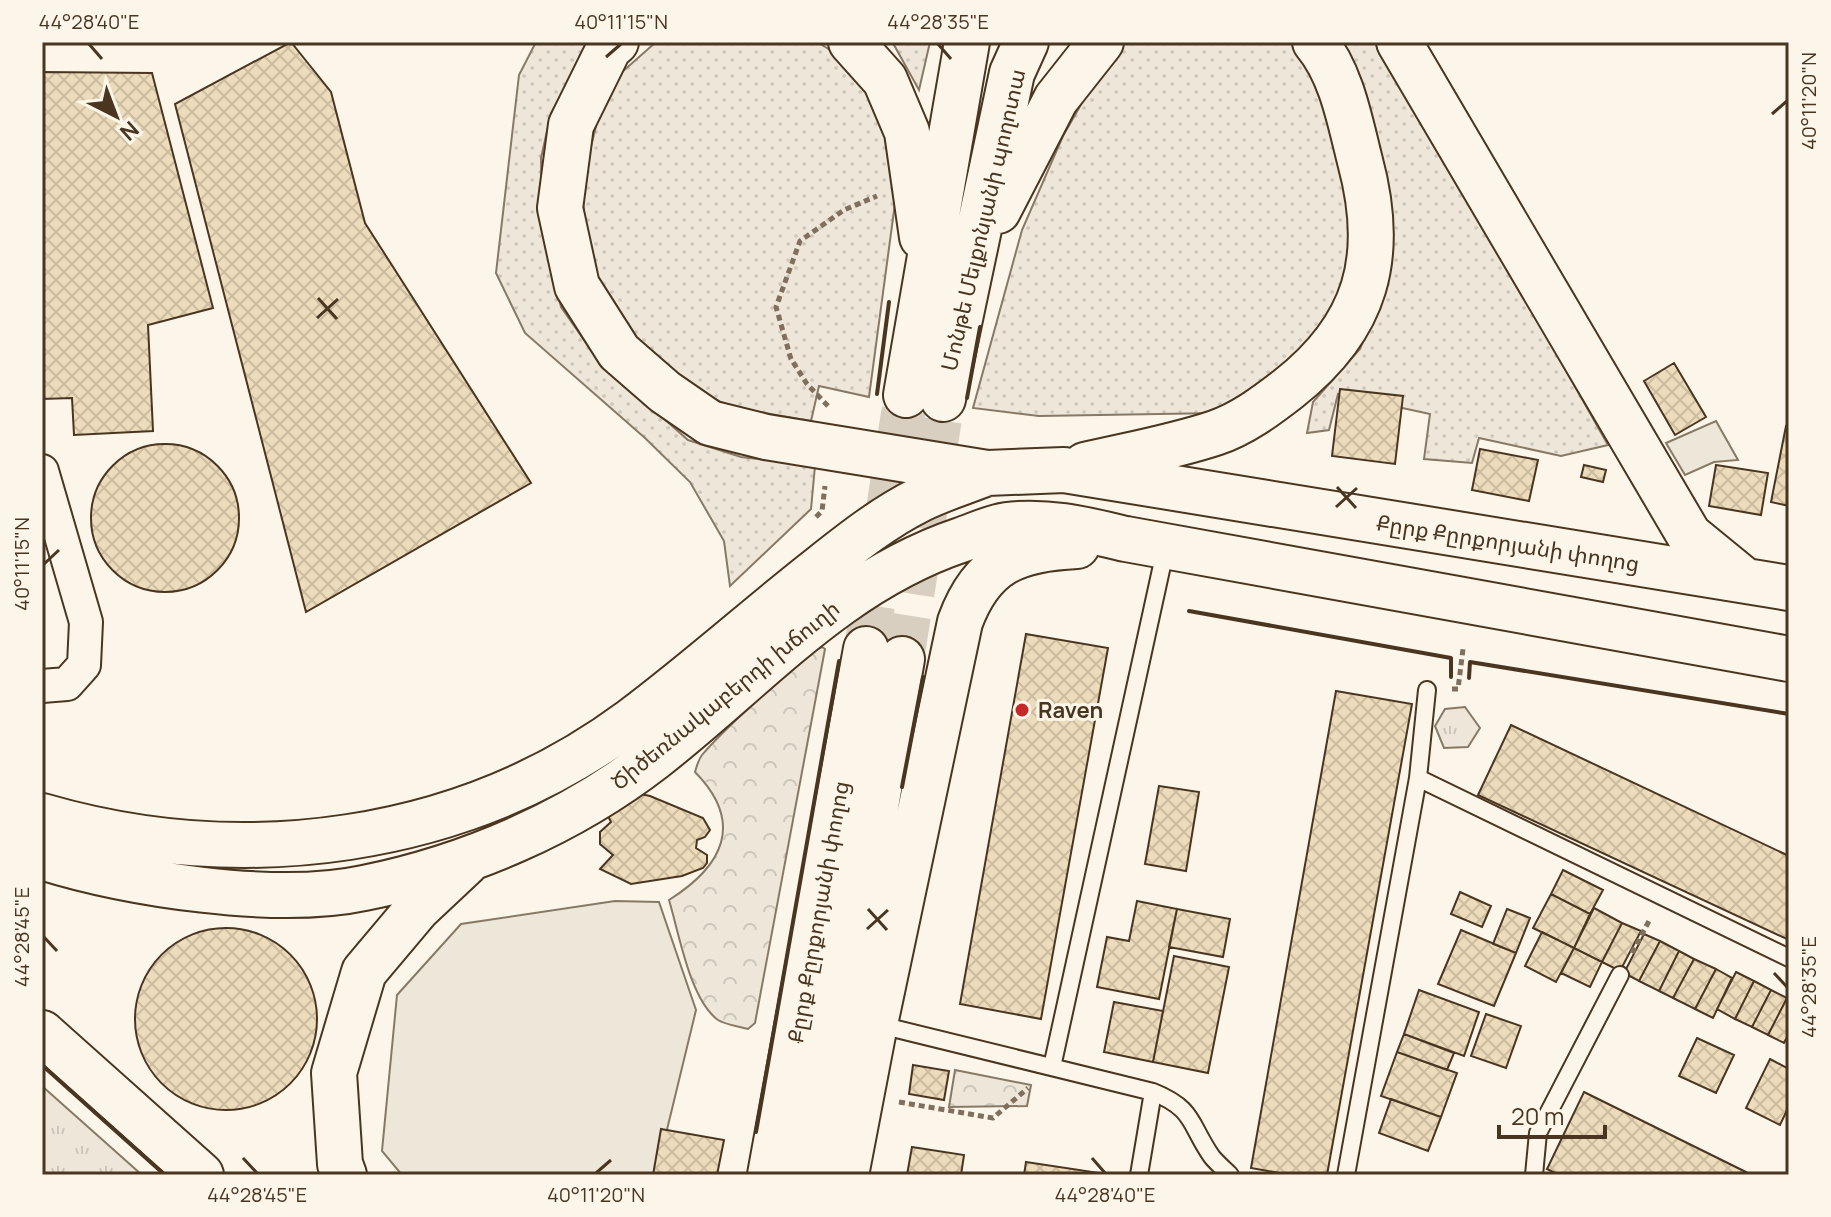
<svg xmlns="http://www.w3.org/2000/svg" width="1831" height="1217" font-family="Manrope,'Noto Sans Armenian',sans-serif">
<defs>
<pattern id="grass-dots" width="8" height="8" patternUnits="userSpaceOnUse" patternTransform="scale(2)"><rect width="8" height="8" fill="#ede6d9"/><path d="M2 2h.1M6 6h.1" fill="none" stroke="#cdc6ba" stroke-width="1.8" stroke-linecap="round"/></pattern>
<pattern id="forest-crowns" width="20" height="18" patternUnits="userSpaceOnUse" patternTransform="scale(2)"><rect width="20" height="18" fill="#ede6d9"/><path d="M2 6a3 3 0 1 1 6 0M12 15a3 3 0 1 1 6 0" fill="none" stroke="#cdc6ba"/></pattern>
<pattern id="park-tufts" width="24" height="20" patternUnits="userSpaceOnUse" patternTransform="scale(2)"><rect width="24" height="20" fill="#ede6d9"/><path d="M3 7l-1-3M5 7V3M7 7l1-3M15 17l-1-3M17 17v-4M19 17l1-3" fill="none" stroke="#cdc6ba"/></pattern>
<pattern id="building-cross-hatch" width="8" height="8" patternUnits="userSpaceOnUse" patternTransform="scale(2)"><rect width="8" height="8" fill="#ecdcbc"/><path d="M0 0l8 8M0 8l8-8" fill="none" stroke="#ccbda1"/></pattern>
</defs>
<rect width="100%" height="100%" fill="#fbf6e9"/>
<!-- grass -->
<path fill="url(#grass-dots)" stroke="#887966" stroke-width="2" d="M536 42H591L551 113 541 158 542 218 561 307 599 361 688 440 741 457 815 466 811 509 730 586 724 541 690 482 645 438 525 333 496 273 519 75Z
M656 42H817L840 56 874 92 898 181 869 397 819 386 811 421 730 407 673 377 618 321 587 254 582 183 597 122 622 72Z
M890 42H930L919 90 894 45Z
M1123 42H1291L1309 60 1327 95 1352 206 1351 258 1333 310 1306 354 1219 413 1039 416 973 408 1022 230 1063 136 1111 52Z
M1341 42H1380L1608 445 1561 456 1479 438 1472 463 1424 459 1430 414 1338 394 1329 430 1307 433 1313 402 1360 349 1378 306 1390 257 1391 211 1361 90Z"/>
<!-- forest -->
<path fill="url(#forest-crowns)" stroke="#887966" stroke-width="2" d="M822 647 825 649 755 1023 748 1029C738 1026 726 1025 718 1020 690 1000 679 933 669 900 723 866 745 823 695 772 697 766 698 760 702 755 717 737 804 653 822 647Z
M955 1070 1031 1085 1027 1106 949 1107Z"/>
<!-- park -->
<path fill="url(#park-tufts)" stroke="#887966" stroke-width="2" d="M1465 707 1480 728 1468 747 1444 748 1435 726 1445 709Z
M42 1086 142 1175H42Z"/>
<!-- parking -->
<path fill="#ede7d9" stroke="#887966" stroke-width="2" d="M1716 421 1738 460 1714 462 1685 475 1666 443Z
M615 901 659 902 696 1010 656 1175H402L382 1151 397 995 461 924Z"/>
<!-- building -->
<path fill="url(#building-cross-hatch)" stroke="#4a3520" stroke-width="2" d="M291 42 331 92 365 223 531 483 306 612 175 104Z
M42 72 152 73 213 308 148 325 153 431 74 435 72 398 42 399Z
M1674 363 1706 417 1675 435 1644 381Z
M1340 389 1403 396 1395 464 1332 456Z
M1786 426 1789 427V506L1771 502Z
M91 518a74 74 0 1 1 148 0a74 74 0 1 1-148 0Z
M1480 449 1538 460 1529 501 1472 490Z
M1584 465 1606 470 1603 482 1581 477Z
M1716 465 1768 473 1761 515 1709 506Z
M1026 634 1108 648 1041 1019 960 1004Z
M1336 691 1412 704 1327 1175H1291L1251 1168Z
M1511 725 1789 856V940L1478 795Z
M1159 786 1199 792 1186 871 1145 864Z
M631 792 650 796 703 818 710 830 705 837 697 840 696 848 707 855V863L703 868 682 876 631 884 600 869 613 855 600 844V832L611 822 604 808Z
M1563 870 1603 890 1590 914 1551 894Z
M1460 892 1491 906 1482 927 1451 914Z
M1551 894 1590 914 1574 948 1533 928Z
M1137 901 1177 909 1159 999 1097 987 1107 937 1129 941Z
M1594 908 1622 923 1602 962 1574 948Z
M1177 909 1230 919 1223 957 1169 947Z
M1507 909 1530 918 1516 953 1493 944Z
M1622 923 1641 931 1620 971 1602 962Z
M135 1019a91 91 0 1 1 182 0a91 91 0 1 1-182 0Z
M1461 930 1516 953 1494 1006 1438 984Z
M1542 932 1574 948 1556 982 1525 966Z
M1644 934 1660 941 1639 981 1624 973Z
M1660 941 1679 951 1659 991 1639 981Z
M1574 948 1602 962 1590 987 1561 973Z
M1679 951 1694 959 1673 998 1659 991Z
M1174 956 1229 967 1208 1073 1153 1062Z
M1694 959 1716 969 1695 1009 1673 998Z
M1716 969 1732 978 1713 1018 1695 1009Z
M1736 972 1754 981 1735 1019 1717 1009Z
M1754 981 1771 990 1752 1027 1735 1019Z
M1419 990 1479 1012 1464 1056 1404 1034Z
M1771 990 1787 998 1768 1035 1752 1027Z
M1787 998 1789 1033 1784 1043 1768 1035Z
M1114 1002 1163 1011 1153 1062 1104 1052Z
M1486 1014 1521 1026 1506 1068 1471 1056Z
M1404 1034 1454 1053 1447 1070 1397 1052Z
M1697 1038 1734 1055 1716 1093 1679 1076Z
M1397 1052 1457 1073 1441 1117 1381 1096Z
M1770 1059 1789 1069V1106L1780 1125 1746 1108Z
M913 1065 949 1071 944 1100 909 1094Z
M1584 1092 1752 1175H1559L1547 1169Z
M1391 1099 1441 1117 1428 1151 1379 1133Z
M661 1129 724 1140 717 1175H653Z
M912 1147 964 1155 961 1175H907Z
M1026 1162 1106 1174V1175H1024Z"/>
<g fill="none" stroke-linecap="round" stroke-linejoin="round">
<!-- primary-tunnel -->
<path stroke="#d8cfc1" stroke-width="44" stroke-dasharray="44 22" stroke-linecap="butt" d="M866 649 906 395
M902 659 943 399"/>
<defs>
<path id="lane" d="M1418 778 1427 690
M876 1024 1153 1092C1195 1109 1189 1124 1212 1157 1217 1163 1224 1169 1230 1175
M1052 1067 1166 547
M1139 1175 1153 1092
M1346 1175 1418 778 1789 958
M1534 1175 1538 1133 1620 975"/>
<path id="street" d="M42 471 86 622 84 665 67 684 42 686"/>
<path id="primary" d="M616 42 609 48 571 125 560 208 577 286 619 352 665 392 710 423 766 437 987 473 1064 470 1789 588
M851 42 885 80 907 132 922 237
M1399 42 1689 535 1744 580
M998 211 1056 99 1101 42
M906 395 967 42
M943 399 1012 73 1026 42
M1085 465C1128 455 1173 447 1215 433 1242 424 1266 406 1288 389 1367 327 1386 257 1360 161 1350 122 1342 74 1315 42
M42 816C242 874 462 846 631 721 694 674 753 621 815 572 848 546 881 519 919 500 941 489 965 482 987 473
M42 857C128 884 276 907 364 888 468 867 570 823 654 758 756 679 836 582 961 540 976 535 992 527 1007 525 1049 520 1087 530 1126 539L1789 659
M42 1033 201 1175
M344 1175 340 1164 334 1073 364 972 417 909 466 863
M770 1175 866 649
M811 1175 902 659
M846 1175 875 1024 960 622C982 562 1016 549 1077 546"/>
</defs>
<!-- lane casing -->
<use href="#lane" stroke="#4a3520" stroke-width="20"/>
<!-- street casing -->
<use href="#street" stroke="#4a3520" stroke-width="36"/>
<!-- primary casing -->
<use href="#primary" stroke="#4a3520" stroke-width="48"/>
<!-- path -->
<path stroke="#7f6f5c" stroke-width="5" stroke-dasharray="6 4" stroke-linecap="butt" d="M828 406 807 384 791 359 776 307 800 241 844 210 877 196
M816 517 822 511 825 486
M1452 689H1458L1463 649
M1632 953 1650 919
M899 1102 993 1118 1028 1088"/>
<!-- lane -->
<use href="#lane" stroke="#fbf6e9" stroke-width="16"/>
<!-- street -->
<use href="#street" stroke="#fbf6e9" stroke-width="32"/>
<!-- primary -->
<use href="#primary" stroke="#fbf6e9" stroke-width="44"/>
<!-- wall -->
<path stroke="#4a3520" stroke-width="4" d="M877 394 889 302
M967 398 980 327
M1189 611 1451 658V677
M1469 678 1470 662 1789 714
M902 787 923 677
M42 1065 165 1175
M756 1132 839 661"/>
</g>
<!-- ticks -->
<path fill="none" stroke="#4a3520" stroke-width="3" d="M89 44 102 59M938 44 951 59M606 57 621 44M1772 114 1787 101M318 298 337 319M317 318 338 299M1337 487 1356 508M1336 507 1357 488M44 564 59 550M868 909 887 930M867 929 888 910M44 937 57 951M1774 973 1787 987M243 1158 257 1173M1092 1158 1105 1173M596 1173 611 1160"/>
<!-- markers -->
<circle fill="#c62828" stroke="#fbf6e9" stroke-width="3" cx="1022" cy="710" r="8"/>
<g text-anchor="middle" stroke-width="6" stroke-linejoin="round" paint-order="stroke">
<!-- street labels -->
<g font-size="22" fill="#4a3520" stroke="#fbf6e9">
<text transform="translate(983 220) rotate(-77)" y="8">Մոնթե Մելքոնյանի պողոտա</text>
<text transform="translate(1508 543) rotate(9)" y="8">Քըրք Քըրքորյանի փողոց</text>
<text transform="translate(725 695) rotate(-39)" y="8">Ծիծեռնակաբերդի խճուղի</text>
<text transform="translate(818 912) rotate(-80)" y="8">Քըրք Քըրքորյանի փողոց</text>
</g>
<!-- poi labels -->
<g font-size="22" font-weight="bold" fill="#4a3520" stroke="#fbf6e9" text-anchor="start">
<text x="1038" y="718">Raven</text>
</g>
</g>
<!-- border -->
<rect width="1831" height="1217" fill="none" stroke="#fbf6e9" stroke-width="88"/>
<!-- north arrow -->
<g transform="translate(116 116) rotate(138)" stroke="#fbf6e9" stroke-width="6" paint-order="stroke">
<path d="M0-6L14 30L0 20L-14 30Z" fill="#4a3520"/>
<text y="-12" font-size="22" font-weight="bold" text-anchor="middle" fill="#4a3520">N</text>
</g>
<!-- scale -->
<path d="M1499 1125v12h106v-12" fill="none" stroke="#4a3520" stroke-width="4"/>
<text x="1511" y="1125" font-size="24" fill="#4a3520" stroke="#fbf6e9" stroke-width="6" paint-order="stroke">20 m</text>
<rect x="44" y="44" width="1743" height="1129" fill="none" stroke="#4a3520" stroke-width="3"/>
<g font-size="20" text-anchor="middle" fill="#4a3520">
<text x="89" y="29">44°28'40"E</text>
<text x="621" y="29">40°11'15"N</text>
<text x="938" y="29">44°28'35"E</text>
<text transform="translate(1809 101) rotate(-90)" y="7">40°11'20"N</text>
<text transform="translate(22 564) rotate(-90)" y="7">40°11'15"N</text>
<text transform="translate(22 937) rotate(-90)" y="7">44°28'45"E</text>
<text transform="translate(1809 987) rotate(-90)" y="7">44°28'35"E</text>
<text x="257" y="1202">44°28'45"E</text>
<text x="596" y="1202">40°11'20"N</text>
<text x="1105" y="1202">44°28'40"E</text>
</g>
</svg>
